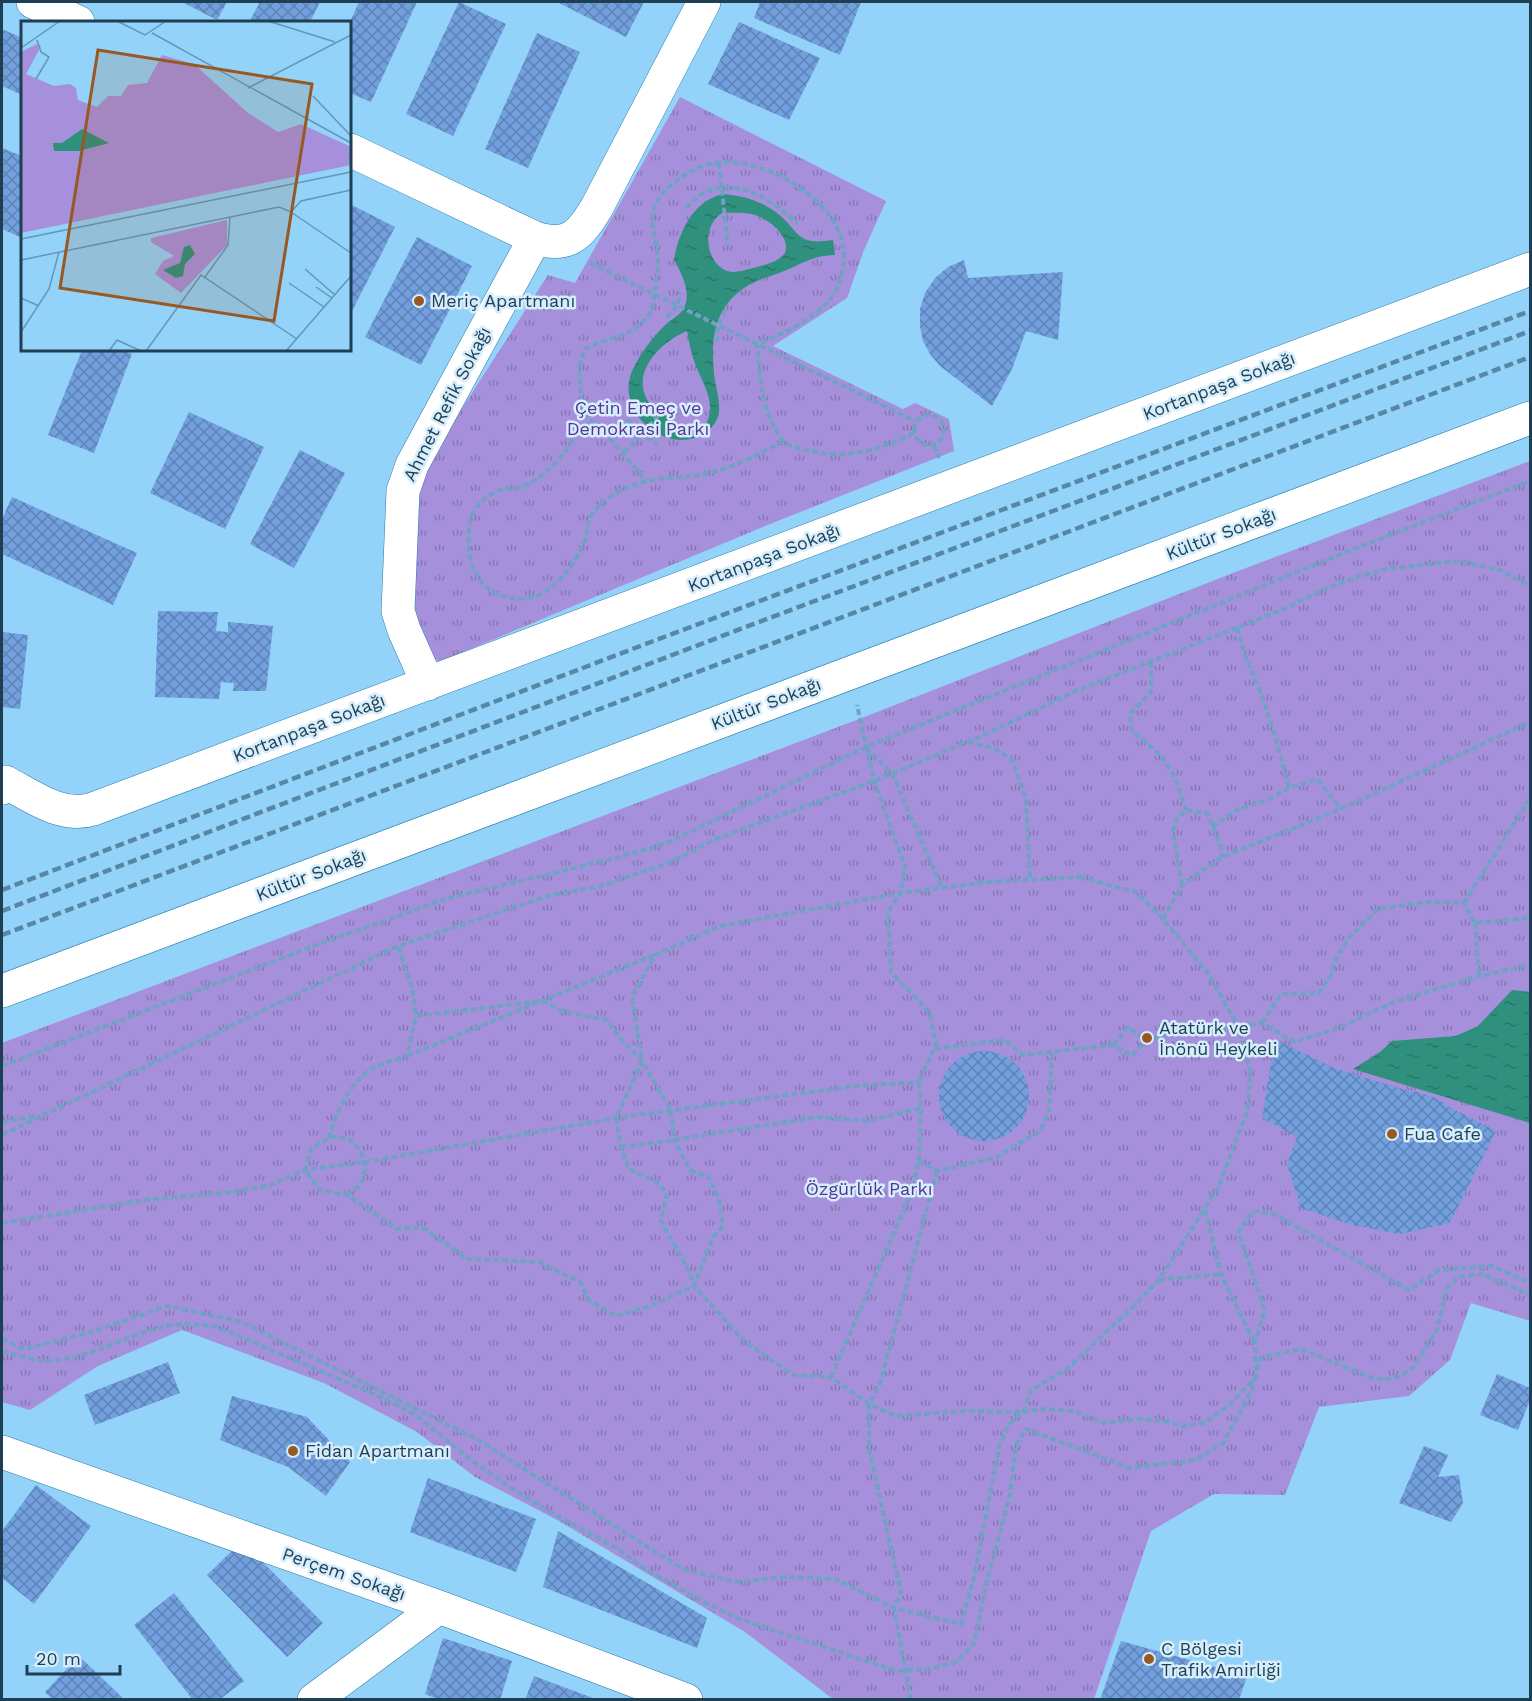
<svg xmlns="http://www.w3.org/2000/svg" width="1532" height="1701" font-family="'Work Sans',sans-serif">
<defs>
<pattern id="grass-tufts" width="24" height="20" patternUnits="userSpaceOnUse" patternTransform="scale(1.5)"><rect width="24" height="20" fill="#a690dc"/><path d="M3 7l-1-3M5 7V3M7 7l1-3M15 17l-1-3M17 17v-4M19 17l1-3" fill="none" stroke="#8777b5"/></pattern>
<pattern id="water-ripples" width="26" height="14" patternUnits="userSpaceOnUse" patternTransform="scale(1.5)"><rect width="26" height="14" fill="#2e907d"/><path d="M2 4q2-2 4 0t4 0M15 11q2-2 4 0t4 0" fill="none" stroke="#277769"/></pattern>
<pattern id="building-cross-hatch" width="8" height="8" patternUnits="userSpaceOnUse" patternTransform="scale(1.5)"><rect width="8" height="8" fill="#729fde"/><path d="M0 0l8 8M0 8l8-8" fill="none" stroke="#5d83b7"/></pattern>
</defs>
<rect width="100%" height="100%" fill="#93d2f9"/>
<!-- grass -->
<path fill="url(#grass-tufts)" d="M680 97 886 201 864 250 847 298 773 346 903 409 915 403 949 419 954 451 765 526 439 662 407 631 416 480 548 275 575 283Z
M1530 461V1321L1471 1303 1450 1360 1409 1396 1319 1407 1285 1495 1214 1494 1151 1531 1094 1699H833L745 1632 559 1521 475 1477 417 1432 324 1383 182 1330 98 1366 30 1410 2 1402V1043L859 719 1238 571Z"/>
<!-- water -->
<path fill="url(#water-ripples)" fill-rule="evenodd" d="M724 194C744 196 761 201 777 213 801 232 795 246 833 240L835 255C809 256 801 265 779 273 769 277 759 279 749 285 712 306 710 343 715 381 717 390 720 403 719 412 718 420 713 427 707 431 670 460 614 413 632 371 640 354 651 339 664 326 669 321 677 317 681 312 694 297 682 274 674 260 678 233 694 199 724 194ZM722 213C733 213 745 212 755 215 770 220 791 237 785 253 779 261 770 263 761 266 752 268 741 272 733 272 708 271 698 228 722 213ZM687 331C689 342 691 353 695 364 703 384 718 405 705 426L689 431C679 428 674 423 666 416 661 412 655 410 651 405 627 375 660 342 687 331Z
M1512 990 1530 992V1123L1353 1069 1380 1052 1392 1041 1456 1036 1478 1026Z"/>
<!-- building -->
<path fill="url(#building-cross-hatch)" d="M182 2H227L217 20Z
M260 2H320L310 22H249Z
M359 2H417L371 102 350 93V22Z
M459 2 506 24 453 136 406 114Z
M557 2H644L626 37Z
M760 2H861L840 55 754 18Z
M739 22 820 58 789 120 708 84Z
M2 29 22 38V95L2 86Z
M537 33 580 52 528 168 485 149Z
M2 148 22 156V238L2 229Z
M350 204 395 227 350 315Z
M417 237 472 266 421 365 365 337Z
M964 260 968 278 1063 272 1058 340 1026 331 1012 369 992 406 940 366 930 354 923 341 920 326V309L925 293 935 278 948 267Z
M82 350H120L132 354 94 453 48 435Z
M189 412 264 447 225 529 150 493Z
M300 450 345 473 294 568 250 544Z
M12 497 137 553 113 605 2 554V519Z
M158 611 218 612 216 631 228 632V622L273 626 266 691H233L234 683 221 682 219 699 155 697Z
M2 632 28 635 20 709 2 707Z
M1275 1039 1334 1068 1405 1090 1422 1093 1438 1099 1449 1107 1496 1131 1450 1223 1400 1234 1352 1225 1301 1208 1287 1164 1297 1137 1262 1118Z
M939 1096a45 45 0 1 1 90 0a45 45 0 1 1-90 0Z
M168 1362 180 1393 95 1425 84 1395Z
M1497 1374 1530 1388V1400L1518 1430 1480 1415Z
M232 1396 307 1417 350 1462 326 1496 288 1467 220 1440Z
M1424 1446 1448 1455 1438 1477 1459 1475 1463 1503 1451 1522 1399 1503Z
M428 1478 536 1519 516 1572 410 1532Z
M36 1485 91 1526 34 1604 2 1578V1531Z
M558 1531 707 1618 697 1648 543 1587Z
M242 1541 323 1623 287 1657 207 1575Z
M174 1593 244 1681 219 1700H193L134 1625Z
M443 1638 512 1661 500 1700H440L425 1694Z
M1121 1641 1247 1676 1239 1700H1100Z
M79 1656 125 1700H53L45 1692Z
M534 1676 593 1698 592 1700H525Z"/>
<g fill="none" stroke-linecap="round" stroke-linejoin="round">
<defs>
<path id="minor" d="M33 2 78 22
M350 150 535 238C569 249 581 234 597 207L704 2
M428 684 404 630 398 611 403 491 412 465 535 238
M2 788 5 782C32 796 62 819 93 809L1530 269
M2 991 1530 418
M2 1452 439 1607 686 1700
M314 1700 439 1607"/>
</defs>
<!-- minor casing -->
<use href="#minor" stroke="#277ca9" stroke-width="34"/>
<!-- path -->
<path stroke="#6ea3c4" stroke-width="4" stroke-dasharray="6 3" stroke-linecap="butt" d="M719 163 728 246
M686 208C691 203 697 196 704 193 737 176 775 201 797 224
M590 263 915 421
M666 317C676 309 679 304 680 292
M717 342 718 326 726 309
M583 414 606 434 646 481
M914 430a15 15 0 1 1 30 0a15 15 0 1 1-30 0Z
M627 419 641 434 658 444
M783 441C757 456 729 470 699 475 674 479 647 477 624 489 613 494 599 504 592 514 587 521 588 532 585 540 571 574 541 611 500 595 484 589 474 575 470 558 468 544 467 527 473 513 479 501 491 492 504 489 509 488 514 489 518 488 541 481 563 458 574 437 590 408 577 394 580 366 580 361 583 355 585 349 609 336 628 340 648 316 653 310 654 298 655 290 657 277 659 263 657 249 656 239 652 228 652 218 653 194 680 176 700 167 745 148 819 187 838 230 848 251 845 276 833 295 817 319 782 334 757 344 760 373 760 399 773 425 776 429 779 437 783 441 788 446 801 449 808 450 847 460 880 450 914 433
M934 445 939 458
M624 453 670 403
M1237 628C1242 651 1252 671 1261 694 1272 724 1281 756 1289 788
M1151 662V692L1130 714 1132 732C1167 756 1173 770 1186 810
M968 742 994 748 1012 760 1026 798 1030 879
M866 748 892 773 942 888
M1212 827 1237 810 1269 799 1289 788 1317 779 1341 809
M1080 877 1136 892 1163 919 1208 973 1238 1026 1250 1070 1248 1109 1218 1188 1159 1280 1131 1309 1067 1369 1031 1390 1023 1412 964 1411 896 1416 869 1404 831 1377 793 1375 744 1341 694 1286 689 1271 661 1221 667 1193 656 1182 629 1169 621 1147 616 1118 642 1061 632 997 655 955 720 926 901 893 988 882Z
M1182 885 1173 831 1176 820 1186 810 1208 814 1221 847 1222 857
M1464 903 1530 798
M1163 919 1182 885 1222 857 1341 809 1530 722
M1475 923 1479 976
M1262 1023 1281 994 1319 993 1331 975 1334 963 1347 940 1378 909 1425 902 1464 903 1475 923 1530 918
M1113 1045 1128 1027 1146 1039
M935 1049 1005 1040 1023 1055 1113 1045 1132 1056 1146 1039 1262 1023 1295 1042 1336 1029 1394 1002 1479 976 1530 965
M407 1056 654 955
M2 1066 316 945 449 898 616 858 667 843 866 747 1354 549 1530 481
M2 1122 38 1116
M2 1135 398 946 548 896 597 887 669 863 716 839 874 781 984 735 1078 690 1282 610 1322 590 1357 577 1386 569 1458 561 1500 570 1530 586
M329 1138C335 1114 352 1078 375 1067 385 1062 397 1060 407 1056L416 1016
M621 1147 674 1140 817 1117 868 1121 921 1108
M919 1160 937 1171 995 1158 1041 1130 1049 1111 1052 1052
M347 1195C351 1192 358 1188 361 1183 374 1161 353 1128 328 1139 322 1141 316 1146 311 1149L305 1170 320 1190 347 1195 397 1229 422 1227 467 1259 539 1262 580 1282 590 1301 616 1316 648 1307 694 1286 713 1237 723 1226 719 1199 709 1177 690 1170 674 1140 671 1111 642 1061 619 1037 607 1020 565 1012 542 1001 416 1016 412 988 398 946
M1205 1210 1221 1274 1254 1342
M2 1223 145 1200 233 1192 270 1185 305 1170 365 1162 616 1118 855 1086 919 1082
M1159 1280 1221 1274
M2 1339 24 1349 91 1332 168 1306 242 1322 475 1438 683 1569 735 1582 786 1577 835 1579 894 1608 961 1624 974 1577 999 1447 1009 1424 1023 1412 1039 1409 1074 1411 1104 1423 1138 1419 1164 1421 1184 1426 1204 1423 1229 1405 1256 1377 1255 1343 1265 1310 1238 1232 1253 1211 1274 1214 1409 1290 1439 1270 1492 1266 1530 1283
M2 1352C16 1354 33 1361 47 1361 91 1360 129 1332 172 1325 188 1323 203 1325 218 1327L385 1399 416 1415 471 1460 513 1489 552 1513 618 1549 642 1567 702 1601 737 1618 896 1671 928 1669 957 1662 974 1643 986 1586 1010 1494 1016 1445 1026 1429 1130 1468 1195 1460 1223 1443 1252 1390 1255 1378
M1257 1370 1261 1358 1301 1349 1370 1377 1383 1380 1401 1376 1414 1367 1437 1330 1447 1288 1459 1277 1482 1274 1530 1295
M831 1377 910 1196 919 1160 921 1108 919 1082 936 1044 930 1013 891 972 888 912 901 893 905 866 874 781 857 705
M911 1700 894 1608 901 1593 869 1448V1404L880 1384 937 1171"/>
<!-- minor -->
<use href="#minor" stroke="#fff" stroke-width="33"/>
<!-- rail -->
<path stroke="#5787a4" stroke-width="4.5" stroke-dasharray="9 4.5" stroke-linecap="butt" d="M2 890 635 648 1530 311
M2 911 743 628 1530 331
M2 935 1530 357"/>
</g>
<!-- markers -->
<g fill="#985822" stroke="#d6edfc" stroke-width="2">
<circle cx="419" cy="301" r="6"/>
<circle cx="1147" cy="1038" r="6"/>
<circle cx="1392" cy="1134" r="6"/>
<circle cx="293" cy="1451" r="6"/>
<circle cx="1149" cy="1659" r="6"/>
</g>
<g text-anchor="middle" stroke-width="5" stroke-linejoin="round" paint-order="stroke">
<!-- poi labels -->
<g font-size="18" fill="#1e3f53" stroke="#d6edfc" text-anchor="start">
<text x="431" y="307">Meriç Apartmanı</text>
<text x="1159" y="1034">Atatürk ve<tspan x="1159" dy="21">İnönü Heykeli</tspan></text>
<text x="1404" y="1140">Fua Cafe</text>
<text x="305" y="1457">Fidan Apartmanı</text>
<text x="1161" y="1655">C Bölgesi<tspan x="1161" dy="21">Trafik Amirliği</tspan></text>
</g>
<!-- street labels -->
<g font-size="18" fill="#1e3f53" stroke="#d6edfc">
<text transform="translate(1219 386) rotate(-21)" y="6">Kortanpaşa Sokağı</text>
<text transform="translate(447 404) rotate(-63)" y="6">Ahmet Refik Sokağı</text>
<text transform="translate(1221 534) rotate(-21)" y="6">Kültür Sokağı</text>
<text transform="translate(764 558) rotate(-21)" y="6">Kortanpaşa Sokağı</text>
<text transform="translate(766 704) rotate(-21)" y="6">Kültür Sokağı</text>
<text transform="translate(309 728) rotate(-21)" y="6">Kortanpaşa Sokağı</text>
<text transform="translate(311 875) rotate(-21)" y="6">Kültür Sokağı</text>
<text transform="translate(344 1574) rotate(19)" y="6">Perçem Sokağı</text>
</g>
<!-- park labels -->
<g font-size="18" fill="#573492" stroke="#d6edfc">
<text x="638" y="414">Çetin Emeç ve<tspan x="638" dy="21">Demokrasi Parkı</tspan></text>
<text x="869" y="1195">Özgürlük Parkı</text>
</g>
</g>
<!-- overview -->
<g transform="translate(21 21)">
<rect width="330" height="330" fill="#93d2f9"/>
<path d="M16 23 20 25 5 53 33 65 49 63 55 67 57 79 76 86 87 75H100L107 64 126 62 141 34 173 43 227 92 257 111 280 103 330 126V144L0 212V31ZM206 199V224L160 272 134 253 142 240 153 235 130 221V217Z" fill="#a690dc"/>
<path d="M13 184 16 203 6 204 4 190 5 205H0V186Z" fill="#a690dc"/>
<path d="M61 108 88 122 58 130H33L32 122H41ZM169 224 174 233 164 243 162 255 155 257 142 249 159 242 163 226Z" fill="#2e907d"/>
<path fill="none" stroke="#6497b7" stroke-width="1.5" d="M96 0 124 14 145 0M247 0 314 21M131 12 330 122M0 27 39 0M15 58 28 36 20 31 16 19M227 67 330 14M292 75 330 115M270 191 330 232M0 218 330 151M0 239 258 186 270 191 280 180 330 169M284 248 314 274M184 256 207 224 209 196M268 262 303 286M295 266 311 277M0 277 18 285M0 311 28 268 38 231M88 330 96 319 120 330M125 330 180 254 276 318M265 330 330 255"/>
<path fill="#985822" fill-opacity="0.15" stroke="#985822" stroke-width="3" d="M77 29 291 63 253 300 39 267Z"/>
<rect width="330" height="330" fill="none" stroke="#1e3f53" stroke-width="3"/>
</g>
<!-- border -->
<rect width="1532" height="1701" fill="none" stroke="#1e3f53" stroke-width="6"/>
<!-- scale -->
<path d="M27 1665v9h93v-9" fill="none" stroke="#1e3f53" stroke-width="3"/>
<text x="36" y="1665" font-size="18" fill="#1e3f53" stroke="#d6edfc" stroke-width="4.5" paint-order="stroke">20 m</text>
</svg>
